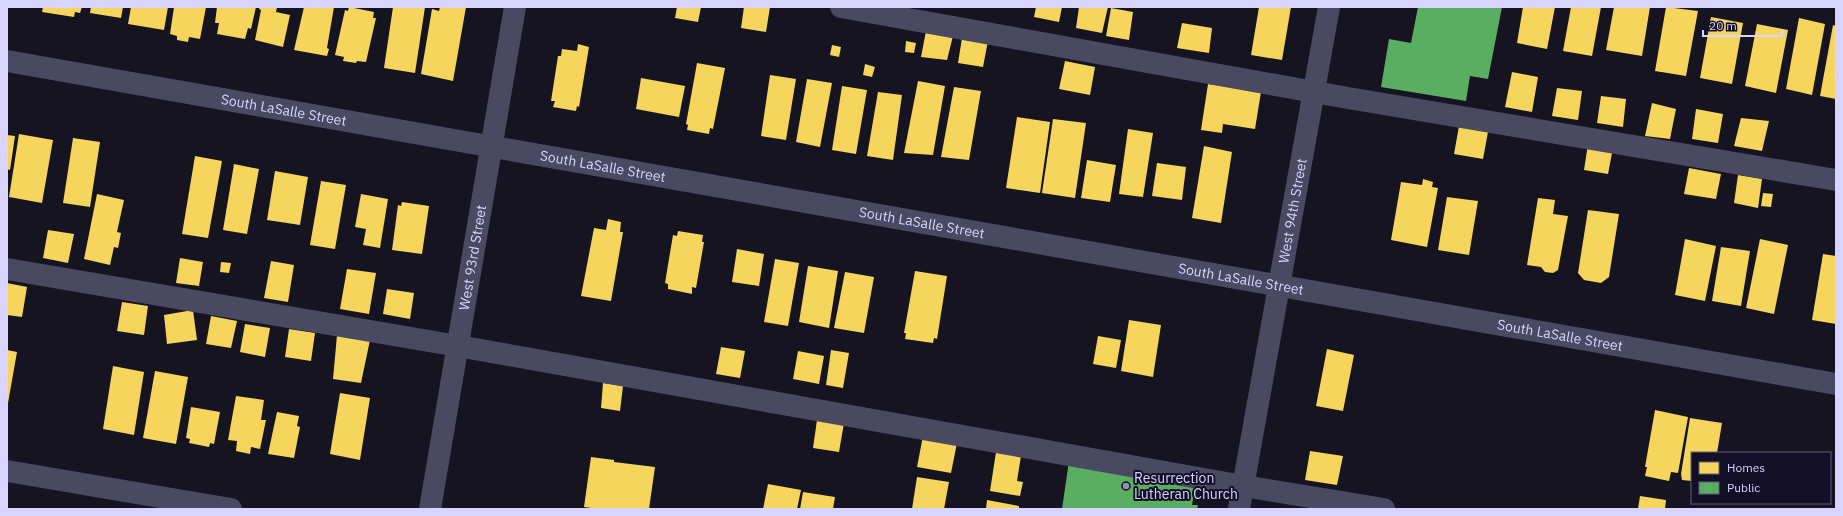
<svg xmlns="http://www.w3.org/2000/svg" width="1843" height="516" font-family="'IBM Plex Sans',sans-serif">
<rect width="100%" height="100%" fill="#161421"/>
<!-- homes -->
<path fill="#f6d55c" d="M43 7H82L80 13 75 12 74 17 42 12Z
M91 7H123L121 18 90 13Z
M131 7H168L164 30 128 24Z
M174 7H206L200 39 189 37 188 42 177 40V36L170 34Z
M217 7H256L251 29 248 28 245 39 217 34 219 23H215Z
M260 7H277L276 12 290 15 283 47 255 40 261 10 259 9Z
M304 7H334L327 48 329 49 327 56 294 50Z
M349 7 374 12 373 18H376L366 62 357 61 356 63 343 61 344 57 335 55 345 10 348 11Z
M393 7H425L415 73 384 68Z
M440 7H466L453 81 421 74 432 9 439 11Z
M677 7H701L698 22 675 18Z
M744 7H770L766 32 741 28Z
M1036 7H1062L1059 22 1034 17Z
M1079 7H1108L1102 33 1076 28Z
M1259 7H1291L1282 60 1251 55Z
M1523 7H1555L1547 49 1517 43Z
M1571 7H1601L1592 56 1563 51Z
M1614 7H1650L1642 56 1606 50Z
M1666 7 1698 11 1686 76 1655 71Z
M1111 8 1133 12 1129 40 1106 36Z
M1711 17 1743 23 1732 84 1700 78Z
M1799 18 1825 24 1812 95 1786 89Z
M1182 23 1212 28 1209 53 1177 48Z
M1757 24 1788 30 1776 93 1745 86Z
M1833 25 1836 26V99L1820 96Z
M926 31 953 36 947 60 921 57Z
M962 38 988 41 983 67 958 63Z
M906 41 916 43 914 53 905 52Z
M578 44 589 47 579 107 577 106 576 111 553 107 555 101H551L558 56H561L562 49 577 51Z
M832 45 841 47 839 57 830 55Z
M1065 61 1095 67 1090 95 1059 89Z
M697 63 725 68 713 129 710 128 709 134 687 130 688 125 686 124Z
M865 64 875 67 872 77 863 75Z
M1512 72 1538 77 1532 112 1505 107Z
M770 75 796 79 786 140 761 136Z
M641 78 685 86 679 117 636 109Z
M807 79 832 83 820 147 796 142Z
M918 81 945 86 933 155 904 153Z
M1208 84 1261 92 1255 129 1223 124 1222 133 1201 130Z
M842 86 867 90 856 154 832 150Z
M954 87 981 91 969 160 941 157Z
M1557 88 1582 91 1578 120 1552 116Z
M878 92 902 95 893 160 867 156Z
M1601 96 1626 99 1623 127 1597 123Z
M1652 103 1676 109 1670 139 1645 136Z
M1696 109 1723 114 1718 143 1692 139Z
M1017 117 1050 122 1040 193 1006 188Z
M1741 118 1769 121 1762 151 1734 146Z
M1053 119 1086 123 1075 198 1042 193Z
M1459 126 1488 132 1483 159 1454 154Z
M1128 129 1153 133 1143 197 1119 194Z
M19 134 53 140 42 203 9 197Z
M7 135 15 136 10 170 7 169Z
M73 138 100 142 90 207 63 203Z
M1588 144 1613 148 1608 174 1584 170Z
M1204 146 1232 152 1221 223 1192 218Z
M195 156 222 161 208 238 182 234Z
M1087 160 1116 165 1110 202 1081 198Z
M1157 163 1186 167 1182 200 1152 196Z
M234 164 259 169 247 234 223 230Z
M1689 168 1721 174 1716 199 1684 194Z
M275 171 308 177 300 225 267 220Z
M1738 175 1762 179 1758 208 1734 203Z
M1423 179 1433 182 1432 187 1438 188 1427 247 1391 240 1401 182 1422 185Z
M321 181 346 185 335 249 310 245Z
M1763 193 1773 194 1771 207 1761 206Z
M97 194 124 200 117 232 121 233 118 248 114 247 110 265 84 259Z
M361 194 388 199 380 248 363 245 366 229 355 227Z
M1447 197 1478 201 1469 255 1438 250Z
M1538 198 1555 200 1553 214 1568 216 1558 270 1553 273 1545 272 1541 267 1527 265Z
M402 202 429 206 422 254 392 250 398 205 401 206Z
M1588 210 1619 214 1609 277 1601 283 1584 280 1578 273Z
M608 219 621 222 620 232H623L611 301 581 296 594 228 606 230Z
M48 230 74 234 68 263 43 258Z
M678 231 703 235 702 242H704L696 288 692 287V294L668 289V284L665 283 673 235 677 236Z
M1685 239 1716 246 1705 301 1675 295Z
M1760 239 1788 245 1774 314 1746 308Z
M1721 247 1750 251 1741 306 1712 301Z
M737 249 764 254 759 286 732 282Z
M1823 254 1836 256V324L1812 320Z
M180 258 203 262 199 286 176 283Z
M775 259 799 263 788 326 764 322Z
M271 261 294 265 288 302 264 298Z
M221 262 231 263 229 273 220 272Z
M808 266 838 271 829 328 799 322Z
M347 269 376 273 369 314 340 309Z
M915 271 947 276 937 339 934 338 933 343 905 339 906 333H904Z
M845 272 874 277 864 333 834 328Z
M7 283 27 287 22 317 7 315Z
M387 289 414 293 410 319 383 314Z
M122 302 148 306 144 335 117 331Z
M193 310 197 340 167 344 164 315Z
M211 316 237 321 231 348 206 344Z
M1129 320 1161 325 1153 377 1121 371Z
M245 324 270 328 265 357 240 352Z
M289 329 315 333 311 361 285 357Z
M337 335 370 340 361 383 333 379Z
M1098 336 1121 340 1116 368 1093 364Z
M721 347 745 351 740 378 716 374Z
M1327 349 1354 355 1343 411 1316 406Z
M7 350 17 352 8 403H7Z
M831 350 849 353 843 388 826 385Z
M798 351 824 356 819 384 793 379Z
M113 366 144 372 134 435 103 429Z
M155 371 188 377 176 444 143 438Z
M603 383 623 386 620 411 601 408Z
M340 393 370 398 360 460 330 454Z
M236 396 264 400 261 420H266L260 449 251 447 250 454 236 451 237 441 228 440Z
M191 407 220 412 214 444 210 443 209 447 189 443 190 439 186 438Z
M1655 410 1688 417 1678 473 1671 472 1669 481 1645 476 1647 467H1645Z
M277 412 299 416 297 426 300 427 294 458 268 454Z
M1690 418 1722 423 1717 453H1692V481L1682 480 1681 474Z
M817 420 844 423 839 452 813 448Z
M923 436 957 443 951 473 917 467Z
M1310 451 1343 456 1337 485 1305 480Z
M996 452 1021 456 1017 481 1023 482 1020 496 990 491Z
M591 457 614 460V462L655 467 649 509H599L584 507Z
M917 477 949 482 944 509H912Z
M768 484 801 490 797 509H763Z
M803 492 835 497 833 509H800Z
M1640 496 1666 500 1665 509H1638Z
M987 500 1019 506V509H986Z"/>
<!-- public -->
<path fill="#5aae61" d="M1418 7H1502L1488 79 1470 76 1466 101 1381 87 1389 39 1411 43Z
M1069 461 1195 487 1192 505H1198L1197 509H1062Z"/>
<g fill="none" stroke-linecap="round" stroke-linejoin="round">
<!-- minor -->
<g stroke="#4a4962" stroke-width="22">
<path d="M841 7 1348 98 1836 180"/>
<path id="s1" d="M7 61 1836 384"/>
<path d="M7 269 458 346 1243 486 1384 509"/>
<path d="M7 471 231 509"/>
<path id="s2" d="M430 509 515 7"/>
<path id="s3" d="M1239 509 1329 7"/>
</g>
</g>
<!-- markers -->
<circle fill="#9591b1" stroke="#130f26" stroke-width="1.5" cx="1126" cy="486" r="4"/>
<g text-anchor="middle" stroke-width="4" stroke-linejoin="round" paint-order="stroke">
<!-- street labels -->
<g font-size="14" fill="#d9d4ff" stroke="#130f26">
<text dy="5" stroke="none"><textPath href="#s1" startOffset="281">South LaSalle Street</textPath></text>
<text dy="5" stroke="none"><textPath href="#s1" startOffset="605">South LaSalle Street</textPath></text>
<text dy="5" stroke="none"><textPath href="#s3" startOffset="303">West 94th Street</textPath></text>
<text dy="5" stroke="none"><textPath href="#s1" startOffset="929">South LaSalle Street</textPath></text>
<text dy="5" stroke="none"><textPath href="#s2" startOffset="255">West 93rd Street</textPath></text>
<text dy="5" stroke="none"><textPath href="#s1" startOffset="1253">South LaSalle Street</textPath></text>
<text dy="5" stroke="none"><textPath href="#s1" startOffset="1577">South LaSalle Street</textPath></text>
</g>
<!-- poi labels -->
<g font-size="14" fill="#d9d4ff" stroke="#130f26" text-anchor="start">
<text x="1134" y="483">Resurrection<tspan x="1134" dy="16">Lutheran Church</tspan></text>
</g>
</g>
<!-- border -->
<rect width="1843" height="516" fill="none" stroke="#d9d4ff" stroke-width="16"/>
<!-- legend -->
<rect x="1691" y="452" width="140" height="52" fill="#130f26" stroke="#625e7d"/>
<rect x="1699" y="462" width="20" height="12" fill="#f6d55c" stroke="#625e7d"/>
<text x="1727" y="472" font-size="12" fill="#d9d4ff">Homes</text>
<rect x="1699" y="482" width="20" height="12" fill="#5aae61" stroke="#625e7d"/>
<text x="1727" y="492" font-size="12" fill="#d9d4ff">Public</text>
<!-- scale -->
<path d="M1703 30v6h79v-6" fill="none" stroke="#d9d4ff" stroke-width="2"/>
<text x="1709" y="30" font-size="12" fill="#d9d4ff" stroke="#130f26" stroke-width="3" paint-order="stroke">20 m</text>
</svg>
